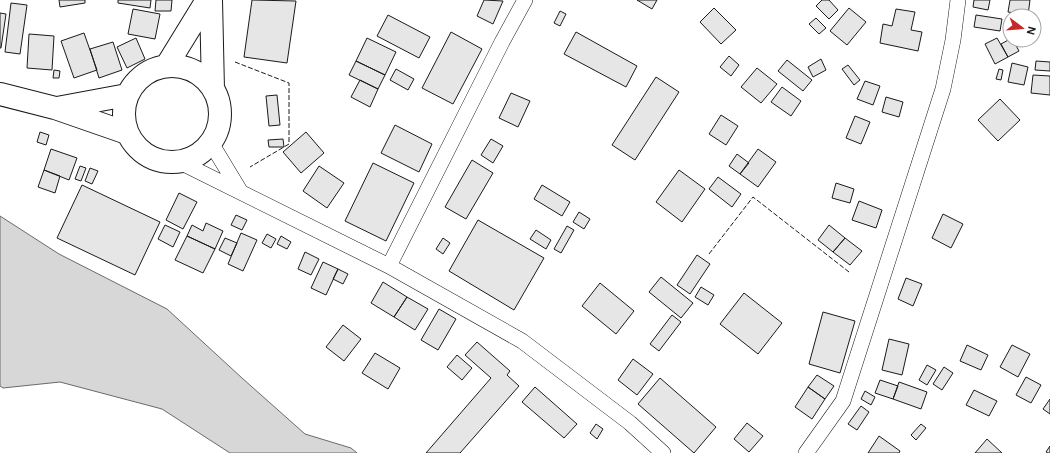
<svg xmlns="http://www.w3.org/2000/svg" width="1050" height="453" font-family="'DM Sans',sans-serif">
<rect width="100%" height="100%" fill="#fff"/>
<!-- water -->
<path fill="#d7d7d7" stroke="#6a6a6a" d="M0 216 59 254 167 309 242 378 305 434 351 448 357 453H230L162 409 60 382 3 388 0 386Z"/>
<!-- building -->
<path fill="#e6e6e6" stroke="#1a1a1a" d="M59 0H85V3L60 7Z
M118 0H151L150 8 118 3Z
M156 0H172L171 11H155Z
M252 0 296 1 287 63 244 57Z
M484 0 503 1 493 24 477 16Z
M637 0H657L652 9Z
M822 0H829L838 10 829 19 816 6Z
M974 0H990L988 10 973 7Z
M1010 0H1030L1028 15 1008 12Z
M11 3 27 5 20 54 5 52Z
M714 8 736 30 721 44 700 22Z
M849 8 866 22 847 45 830 31Z
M133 9 160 14 155 39 128 34Z
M896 9 915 12 911 30 922 32 918 51 880 43 883 24 892 26Z
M560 11 566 14 560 26 554 23Z
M0 13 6 14 1 48H0Z
M388 15 430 37 419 58 377 36Z
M976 15 1002 19 1000 31 974 27Z
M816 18 826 28 819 34 809 24Z
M451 32 482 49 453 104 422 88Z
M576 32 637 66 626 87 564 54Z
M84 33 97 70 74 78 61 41Z
M29 34 54 36 52 70 27 68Z
M136 38 145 59 127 68 117 47Z
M367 38 396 52 385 75 356 61Z
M997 38 1008 57 995 64 985 44Z
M1010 39 1013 40 1019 51 1008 57 1001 44Z
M113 42 122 70 99 78 90 49Z
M729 56 739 65 731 76 720 67Z
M821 59 826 70 813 77 808 67Z
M787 60 812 80 803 91 778 71Z
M356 61 385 75 378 89 349 75Z
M1036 61 1050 62V71L1035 70Z
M1012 63 1028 67 1024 85 1008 82Z
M848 65 860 80 854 85 842 69Z
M757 68 777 84 761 103 741 87Z
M396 69 414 79 408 90 390 80Z
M999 69 1003 70 1001 80 996 79Z
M54 70 60 71 59 78H53Z
M1033 75 1050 76V95L1031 93Z
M656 77 679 92 635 160 612 145Z
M360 80 378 89 370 107 351 97Z
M865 81 880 86 873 105 857 99Z
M782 87 801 101 791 116 771 102Z
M511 93 530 101 518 127 499 118Z
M277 95 280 125 269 126 266 96Z
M886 97 903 102 899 117 882 112Z
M1000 99 1020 120 998 141 978 120Z
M721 115 738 126 726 145 709 134Z
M855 116 870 122 861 144 846 138Z
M395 125 432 144 419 172 381 153Z
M40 132 49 135 46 145 37 142Z
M306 132 324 153 301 173 283 152Z
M283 139 284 147H269L268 140Z
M491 139 503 146 493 163 481 155Z
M51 149 77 158 69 180 44 170Z
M758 149 776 162 758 187 740 174Z
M737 154 749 163 740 174 729 166Z
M472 160 493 173 466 219 445 207Z
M373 163 414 183 386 241 345 221Z
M80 166 86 168 81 181 75 179Z
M319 166 344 183 327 208 303 191Z
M90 168 98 171 92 184 85 181Z
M44 170 60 176 55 193 38 187Z
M679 170 705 189 682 222 656 202Z
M718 177 741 194 732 207 709 189Z
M836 183 854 189 850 203 832 198Z
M82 185 160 222 135 275 57 238Z
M542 185 570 202 562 216 534 199Z
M179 193 197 202 183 229 166 220Z
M859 201 882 210 876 228 852 220Z
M579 212 590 219 584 229 573 222Z
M943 214 963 224 951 248 932 238Z
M236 215 247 220 242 230 231 225Z
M478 220 544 258 514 310 449 271Z
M206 223 223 231 215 249 187 236 192 225 203 231Z
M165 225 180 232 173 247 158 239Z
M829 225 845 238 833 252 818 240Z
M567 226 574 230 561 253 554 249Z
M536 230 551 240 546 249 530 239Z
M241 233 257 240 243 271 228 264Z
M267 234 276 239 271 248 262 243Z
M187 236 215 249 203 273 175 260Z
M281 236 291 242 287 249 277 244Z
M225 238 237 243 231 256 219 250Z
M443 238 450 243 443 254 436 249Z
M845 238 862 251 850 265 833 252Z
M305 252 319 259 311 275 298 269Z
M697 255 710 264 690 294 677 285Z
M323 262 338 269 326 295 311 288Z
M338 269 348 274 343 284 333 279Z
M661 277 693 303 681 318 649 292Z
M906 278 922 284 913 306 898 299Z
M383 282 407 297 394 317 371 303Z
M600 283 634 311 616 334 582 306Z
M701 287 714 295 708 305 695 297Z
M744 293 782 323 758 354 720 324Z
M407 297 428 309 415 330 394 317Z
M439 309 456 319 438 350 421 340Z
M823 312 855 321 840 373 809 364Z
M672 315 681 322 659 351 650 344Z
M343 325 361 339 344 361 326 347Z
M889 339 909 344 902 375 882 370Z
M477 342 510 371 507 375 519 386 460 453H426L491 378 465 355Z
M967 345 988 355 981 370 960 361Z
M1012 345 1030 354 1018 377 1000 367Z
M375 353 400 368 388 389 362 373Z
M457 355 472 368 462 380 447 367Z
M633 359 653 374 637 395 618 380Z
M927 365 936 370 927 385 919 380Z
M944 367 953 373 942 390 933 384Z
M817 375 834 386 825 399 808 387Z
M1026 377 1041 385 1031 403 1016 395Z
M660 378 716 427 694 453 638 404Z
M880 380 898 386 893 399 875 393Z
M899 382 927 392 921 409 893 399Z
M535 387 577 424 564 438 522 402Z
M808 387 825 399 812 419 795 407Z
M974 390 997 401 989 416 966 405Z
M865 391 875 397 871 405 861 399Z
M1050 399V414L1043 409Z
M861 406 869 412 857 430 848 424Z
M747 423 763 436 749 452 734 439Z
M596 424 603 429 597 439 590 433Z
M921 424 926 428 916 440 911 435Z
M879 436 900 451 899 453H868Z
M987 439 1002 453H975Z
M1050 446V453H1048L1046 452Z"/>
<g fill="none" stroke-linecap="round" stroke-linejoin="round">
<defs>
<path id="minor" d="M211 143 240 191
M180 162 389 266 522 341 630 423 663 453
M389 266 502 42 525 0
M806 453 843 401 943 89 953 40 958 0"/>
<path id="trunk" d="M211 0 213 89
M167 65 207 0
M124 114a48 48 0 1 1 96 0a48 48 0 1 1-96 0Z
M0 94 55 108 127 133
M57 108 127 95"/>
</defs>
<!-- minor casing -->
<use href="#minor" stroke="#1a1a1a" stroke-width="16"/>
<!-- trunk casing -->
<use href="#trunk" stroke="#1a1a1a" stroke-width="24"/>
<!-- minor -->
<use href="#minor" stroke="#fff" stroke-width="15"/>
<!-- trunk -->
<use href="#trunk" stroke="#fff" stroke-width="22"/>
<!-- fence -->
<path stroke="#1a1a1a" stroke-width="1" stroke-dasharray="5 2" stroke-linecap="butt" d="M235 62 289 83V144L250 167
M709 254 753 197 849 272"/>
</g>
<!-- north arrow -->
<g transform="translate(1022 28) rotate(106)"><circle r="19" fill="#ffffff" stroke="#a3a3a3"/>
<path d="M0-3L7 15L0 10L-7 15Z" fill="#c62828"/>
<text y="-6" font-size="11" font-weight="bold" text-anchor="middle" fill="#1a1a1a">N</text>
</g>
</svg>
